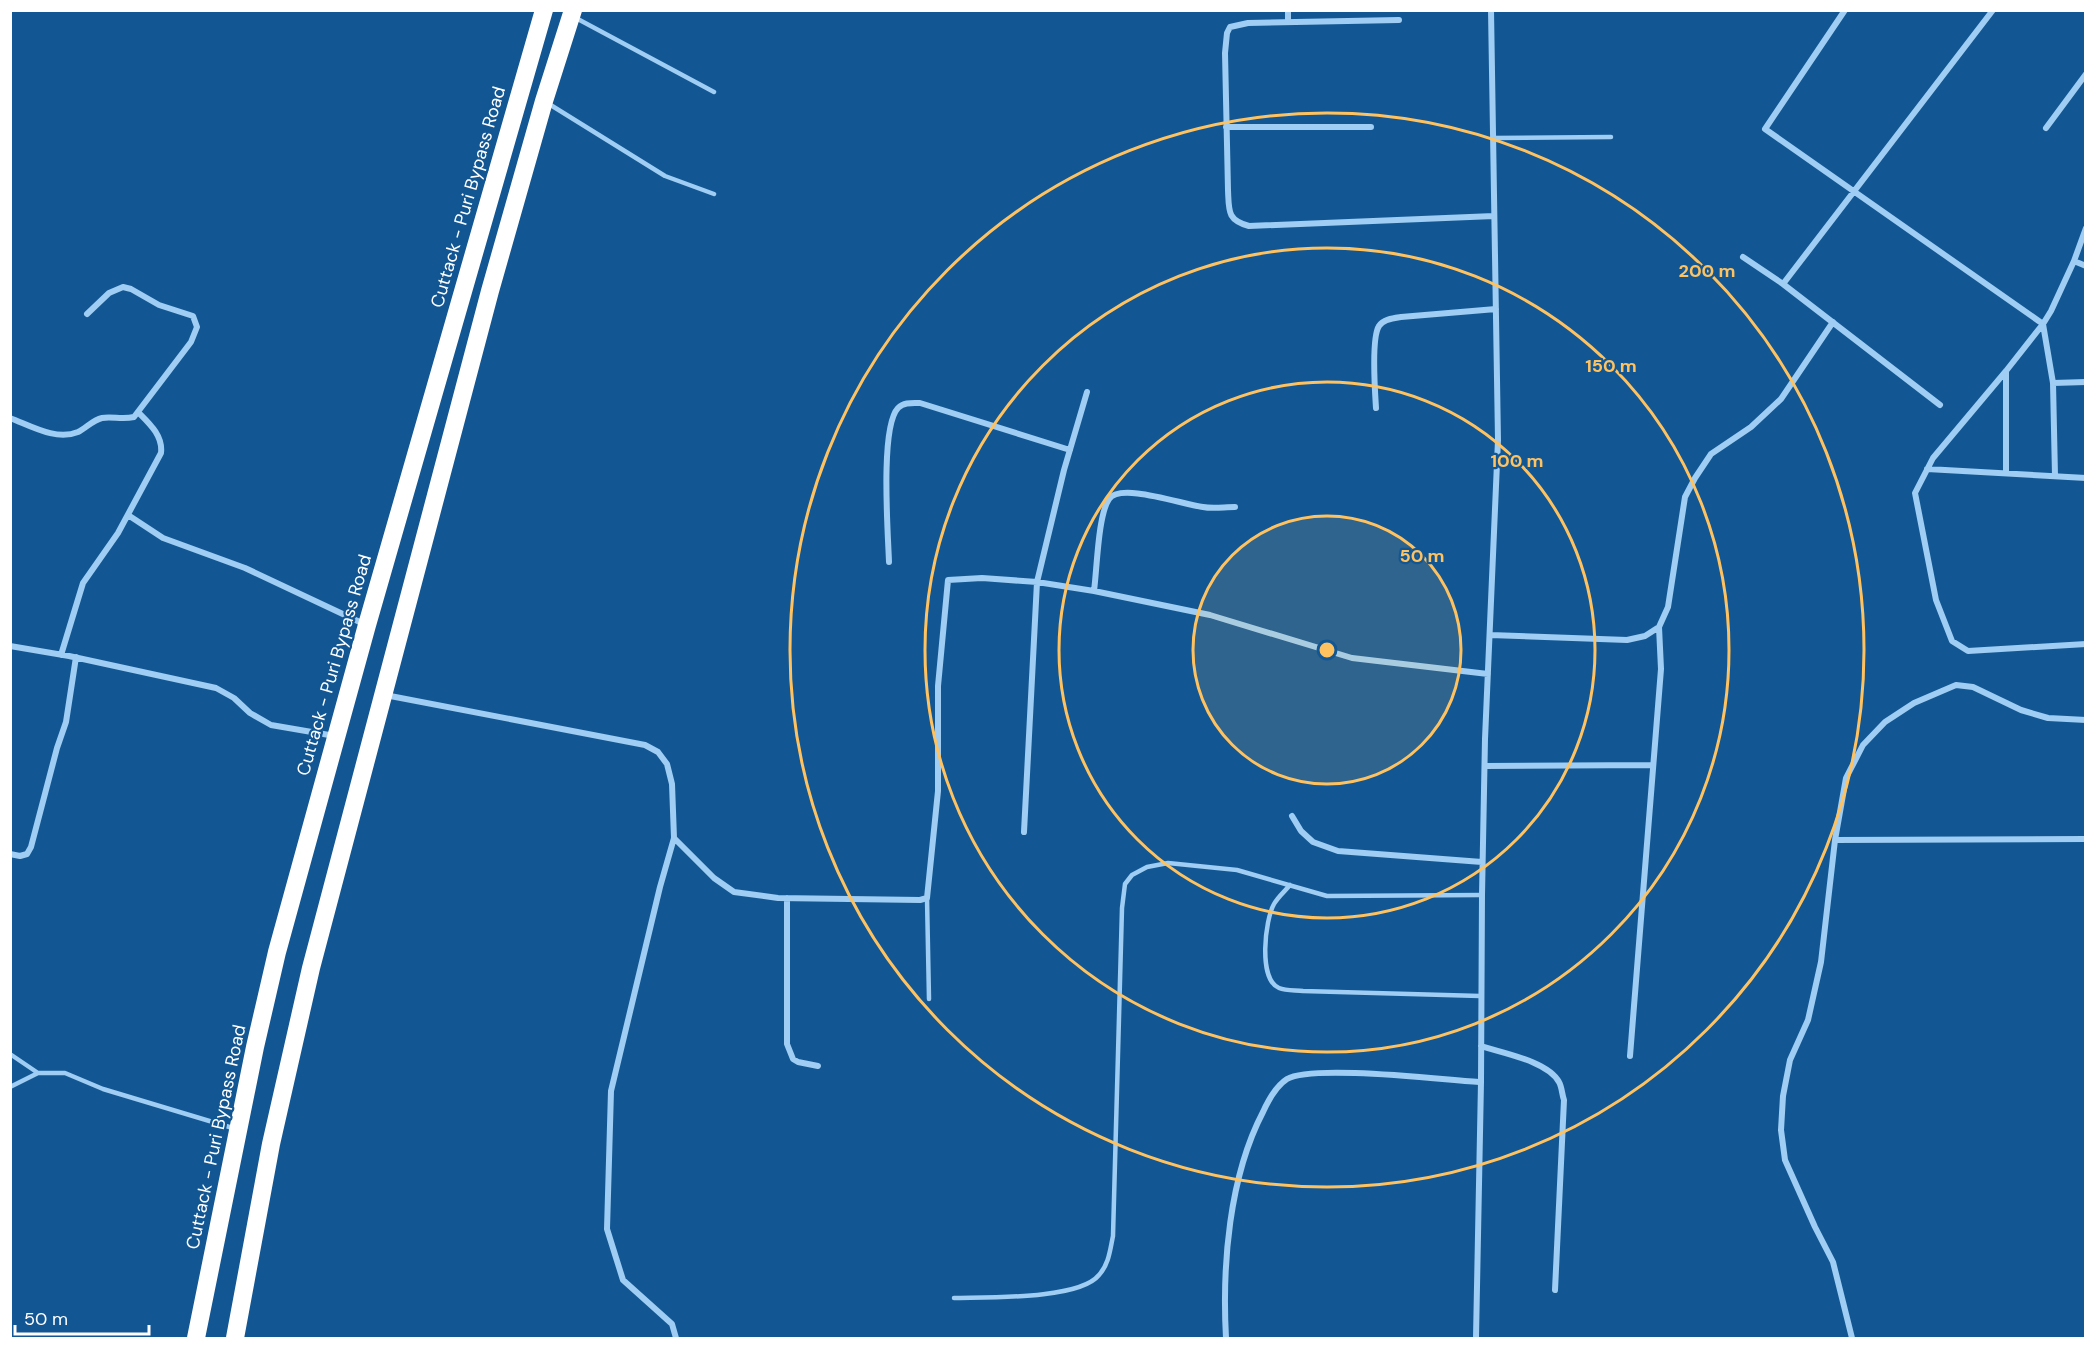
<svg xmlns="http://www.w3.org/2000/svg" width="2096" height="1349" font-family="'DM Sans',sans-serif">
<rect width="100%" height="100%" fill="#125793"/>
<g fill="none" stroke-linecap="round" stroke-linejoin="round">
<!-- lane -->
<path stroke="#9fcdf3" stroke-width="4.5" d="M574 17 714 92
M549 104 665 176 714 194
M1493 138 1611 137
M1290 885C1285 891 1278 897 1274 904 1265 920 1258 979 1279 988 1286 991 1296 990 1303 991L1480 996
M927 898 929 999
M10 1054 38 1073
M10 1087 38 1073H65L103 1089 236 1129
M954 1298C986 1297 1079 1300 1099 1275 1109 1264 1110 1250 1113 1236L1122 908 1125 884 1132 875 1147 867 1168 863 1237 870 1327 896 1482 895"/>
<!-- street -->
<path stroke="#9fcdf3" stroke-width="6" d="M1288 10V22
M1845 10 1765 129 2043 324 2053 383 2055 476
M1399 20 1248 23 1230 27 1227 33 1225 53 1228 190C1229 211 1227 220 1249 226L1494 216
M1226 127H1371
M2046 128 2086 74
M1743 257 1783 284 1940 405
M2074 261 2086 228
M2086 266 2074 261 2051 311 2043 324 2006 371 1933 458 1915 493 1936 600 1952 641 1968 651 2086 644
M1783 284 1993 10
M2006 371V473
M2053 383 2086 382
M1376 408C1375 392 1371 338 1379 326 1383 319 1394 318 1401 317L1496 309
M10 418C31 426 56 441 78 432 86 428 93 420 102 418 112 416 122 420 134 417L191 342 197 327 193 316 159 305 131 289 123 287 109 293 87 314
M1927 469 2086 478
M128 515 163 538 245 568 364 624
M889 562C888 533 880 427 898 408 904 402 912 403 920 403L1070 450
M1094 591C1097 569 1098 515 1109 499 1120 482 1184 505 1203 507 1213 509 1224 507 1235 507
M1490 635 1627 640 1645 636 1659 627 1668 607 1685 497 1695 478 1711 454 1751 427 1781 399 1833 322
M10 646 69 656 216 688 234 698 250 713 271 725 335 736
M61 655 83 583 118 533 161 453C163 436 150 424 139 413
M385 695 645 745 658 752 667 764 672 784 674 838 660 887 611 1091 607 1229 623 1280 672 1324 676 1338
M1485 766 1653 765
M1292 816 1301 831 1313 842 1338 851 1482 862
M1024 832 1037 582 1064 470 1087 392
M674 838 714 878 734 892 778 898 920 900 927 898 938 791V686L948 580 982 578 1037 582 1094 591 1210 615 1352 658 1488 674
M1835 840 2086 839
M10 854 20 856 27 854 31 847 57 748 66 722 76 657
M787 898V1044L793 1059 798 1062 818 1066
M1481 1046C1502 1053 1548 1061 1559 1082 1562 1087 1562 1095 1564 1100L1555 1290
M1630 1056 1661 669 1659 627
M1226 1338C1222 1266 1229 1177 1263 1112 1268 1101 1276 1086 1287 1079 1312 1064 1445 1080 1481 1082
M1476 1338 1481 1082 1482 895 1485 739 1498 440 1491 10
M1852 1338 1833 1262 1815 1227 1785 1160 1781 1130 1783 1096 1790 1060 1808 1020 1821 962 1835 840 1846 778 1863 745 1885 722 1914 703 1956 685 1973 687 2021 710 2048 718 2086 720"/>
<!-- highway -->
<path stroke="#fff" stroke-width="18" d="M196 1338 255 1047 277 952 367 625 544 10
M235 1338 271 1144 311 968 490 291 544 101 573 10"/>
</g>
<!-- distance rings -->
<circle cx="1327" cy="650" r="134" fill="#ffc261" fill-opacity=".12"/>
<g fill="none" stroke="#ffc261" stroke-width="3">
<circle cx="1327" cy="650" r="134"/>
<circle cx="1327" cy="650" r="268"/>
<circle cx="1327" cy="650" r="402"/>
<circle cx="1327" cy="650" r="537"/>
</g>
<g text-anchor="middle" stroke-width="4.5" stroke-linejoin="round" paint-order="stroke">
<!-- street labels -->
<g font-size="18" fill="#fff" stroke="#125793">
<text transform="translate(468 197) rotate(-74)" y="6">Cuttack - Puri Bypass Road</text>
<text transform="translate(334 665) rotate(-74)" y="6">Cuttack - Puri Bypass Road</text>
<text transform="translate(216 1137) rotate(-78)" y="6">Cuttack - Puri Bypass Road</text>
</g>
</g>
<circle cx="1327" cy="650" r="9" fill="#ffc261" stroke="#125793" stroke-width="3"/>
<g font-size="18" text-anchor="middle" font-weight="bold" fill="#ffc261" stroke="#125793" stroke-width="4.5" stroke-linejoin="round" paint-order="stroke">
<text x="1707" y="277">200 m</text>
<text x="1611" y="372">150 m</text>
<text x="1517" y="467">100 m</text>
<text x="1422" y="562">50 m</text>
</g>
<!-- border -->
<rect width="2096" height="1349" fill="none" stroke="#ffffff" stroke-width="24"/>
<!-- scale -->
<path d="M15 1325v9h134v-9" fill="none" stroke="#ffffff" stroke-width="3"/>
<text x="24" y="1325" font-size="18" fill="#ffffff" stroke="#125793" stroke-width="4.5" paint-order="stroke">50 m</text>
</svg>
